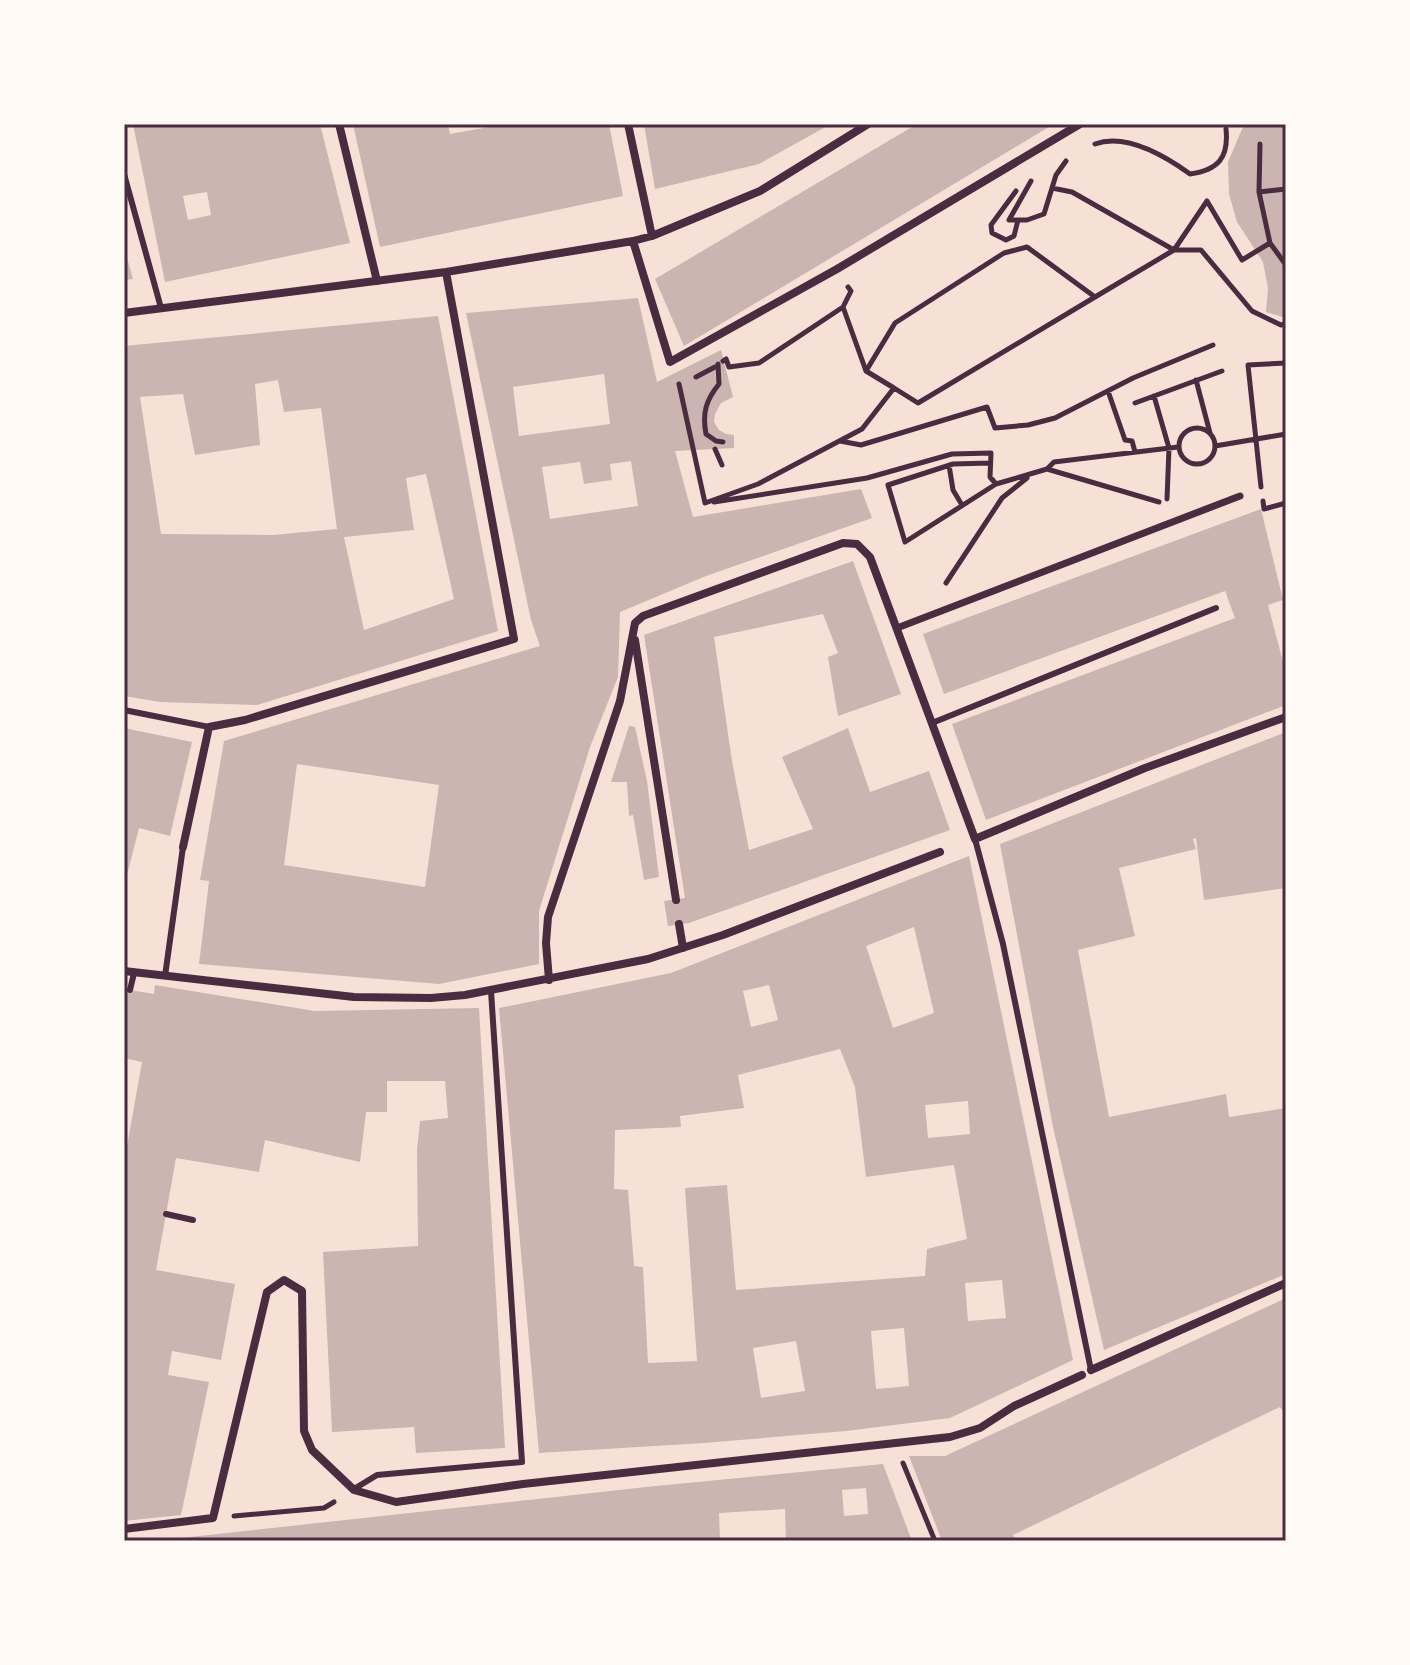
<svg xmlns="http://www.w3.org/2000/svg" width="1410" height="1665" font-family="'DM Sans',sans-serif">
<rect width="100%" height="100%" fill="#f7e1d7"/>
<!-- building -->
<path fill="#ccb4b1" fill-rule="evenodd" d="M133 124H320L350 243 165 282ZM207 192 211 215 188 220 183 196Z
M353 124H448L450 134 489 127 488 124H609L623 196 380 247Z
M644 124H831L759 164 655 189Z
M917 124H1054L684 346 655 279Z
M1247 124H1286V318L1266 312 1268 288 1263 262 1237 222 1229 194 1228 162 1242 129Z
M124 251H125L133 279 124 280Z
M638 298 657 382 721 350 733 397 721 403 715 414 714 422 719 430 726 434 734 435V448L675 451 693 517 861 489 872 518 706 576 620 612 618 677 590 747 539 911V964L439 984 199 964 209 881 200 880 224 741 540 646 531 620 466 313ZM604 374 610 424 519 436 513 387ZM631 461 638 506 550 519 542 467 580 462 584 484 612 480 610 464ZM297 764 439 785 425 887 284 865Z
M438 316 498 631 257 705 160 702 124 696V346ZM278 380 284 412 321 408 337 529 273 535 161 534 140 397 183 394 195 455 260 445 255 384ZM426 474 454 599 364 630 344 537 414 530 406 478Z
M1261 509 1283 600 1268 605 1286 673V705L986 820 952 724 1235 618 1225 591 944 694 923 634Z
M853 561 901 694 838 716 828 657 838 653 823 614 714 637 732 761 749 850 813 829 782 757 848 728 870 792 929 771 950 830 689 923 668 926 664 901 685 898 644 635Z
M629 726 635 727 647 781 659 877 644 880 633 815 629 816 627 782H611Z
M124 728 192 742 170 836 139 828 125 883Z
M1286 732V888L1204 900 1196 838 1193 839 1196 849 1119 868 1135 936 1078 950 1109 1117 1226 1094 1229 1117 1286 1108V1274L1104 1350 1053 1127 1000 844Z
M969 856 1073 1360 950 1418 846 1431 704 1443 539 1453 499 1008 671 973ZM914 927 934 1013 893 1028 866 946ZM769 985 778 1020 751 1027 743 991ZM840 1049 855 1087 866 1177 954 1165 967 1239 927 1249 925 1276 736 1290 727 1185 685 1188 697 1361 648 1363 643 1267 634 1266 628 1190 614 1189 615 1130 681 1127 680 1116 744 1108 738 1075ZM968 1101 970 1134 928 1138 925 1105ZM1002 1280 1006 1318 968 1321 965 1283ZM904 1328 909 1386 876 1389 871 1331ZM796 1341 805 1391 761 1398 753 1348Z
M155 985 315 1011 479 1008 505 1448 416 1453 414 1427 332 1432 323 1252 418 1246 417 1150 420 1121 448 1118 445 1081H387V1112H366L360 1162 265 1140 259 1172 176 1158 156 1270 235 1284 221 1360 172 1351 168 1375 209 1382 181 1515 124 1521V1163L142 1062 124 1058V989L154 994Z
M1286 1298V1415L1280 1407 1013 1535 1016 1541H942L909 1456H945Z
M883 1464 912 1541H786L785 1509 719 1513 720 1541H172V1539L646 1487ZM866 1488 868 1514 844 1516 842 1490Z"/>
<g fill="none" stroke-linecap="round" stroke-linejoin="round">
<!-- path -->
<path stroke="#4a2c40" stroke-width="5" d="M1095 144C1126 133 1165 156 1190 174 1218 170 1229 158 1226 129
M1031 181 1009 220H1027L1044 214 1056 175 1066 161
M1052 188 1072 192 1174 250H1201L1252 311 1281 325 1286 324
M1016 191 991 225 992 233 1006 240 1014 236 1018 220
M1259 192 1260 144
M1270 243 1286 265
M1095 297 1174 250 1207 201 1242 260 1270 243 1259 192 1286 189
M723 361 726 359 729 367 759 363 843 307 851 291 848 287
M718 364 719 384C706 400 702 413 706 434L716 441 723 442
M866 371 895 323 1004 253 1027 247 1095 297 918 403 894 388
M696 377 715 367
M1196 380 1210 433
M679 384 705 503
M1108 391 1125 440 1132 441 1135 452
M1154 396 1169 448 1167 499
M1135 403 1222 371
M1179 446a18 18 0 1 1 36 0a18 18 0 1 1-36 0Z
M840 441 861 445 987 407 995 428 1028 425 1055 418 1133 378 1213 345
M1215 446 1286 434
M715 449 722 465
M990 463 953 464 888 485 905 542 996 484 1047 469 1159 502
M949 465 953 490 962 505
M1047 469 1054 462 1178 447
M1261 487 1248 365 1286 363
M1263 501 1264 509 1286 503
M714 502 867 478 952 454 991 453 990 477 996 484
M705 503 758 484 862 429 894 388 866 371 843 307
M946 583 1002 498 1027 478
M903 1463 935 1541
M234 1516 324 1508 334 1502"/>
<!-- service -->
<path stroke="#4a2c40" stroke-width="6" d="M124 174 161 308
M124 710 209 727
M932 723 1216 608
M975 839 1003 944 1091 1370
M165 976 183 847
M130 990 134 973
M166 1214 193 1220
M354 1489 377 1475 522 1462 491 991"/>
<!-- pedestrian -->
<path stroke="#4a2c40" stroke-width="7" d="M897 628 1240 496"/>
<!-- minor -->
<path stroke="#4a2c40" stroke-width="8" d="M339 124 377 281
M628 124 652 236
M633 241 670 362 837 269 1080 124
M124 313 446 272 633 241 652 236 760 191 868 124
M635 640 676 900
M183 847 209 727 245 720 514 639 446 272
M679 924 683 948
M124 971 354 997 431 998 465 995 648 959 723 935 940 852
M549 980 546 943 548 917 620 701 635 623 643 616 843 543 857 544 870 557 975 839 1145 768 1286 717
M1091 1370 1286 1283
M124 1529 213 1518 267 1292 284 1280 302 1291 304 1431 312 1450 354 1490 396 1502 523 1484 950 1437 980 1428 1014 1406 1082 1375"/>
</g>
<!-- border -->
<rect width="1410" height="1665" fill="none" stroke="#fffaf5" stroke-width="252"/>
<rect x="126" y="126" width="1158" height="1413" fill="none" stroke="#4a2c40" stroke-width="3"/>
</svg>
